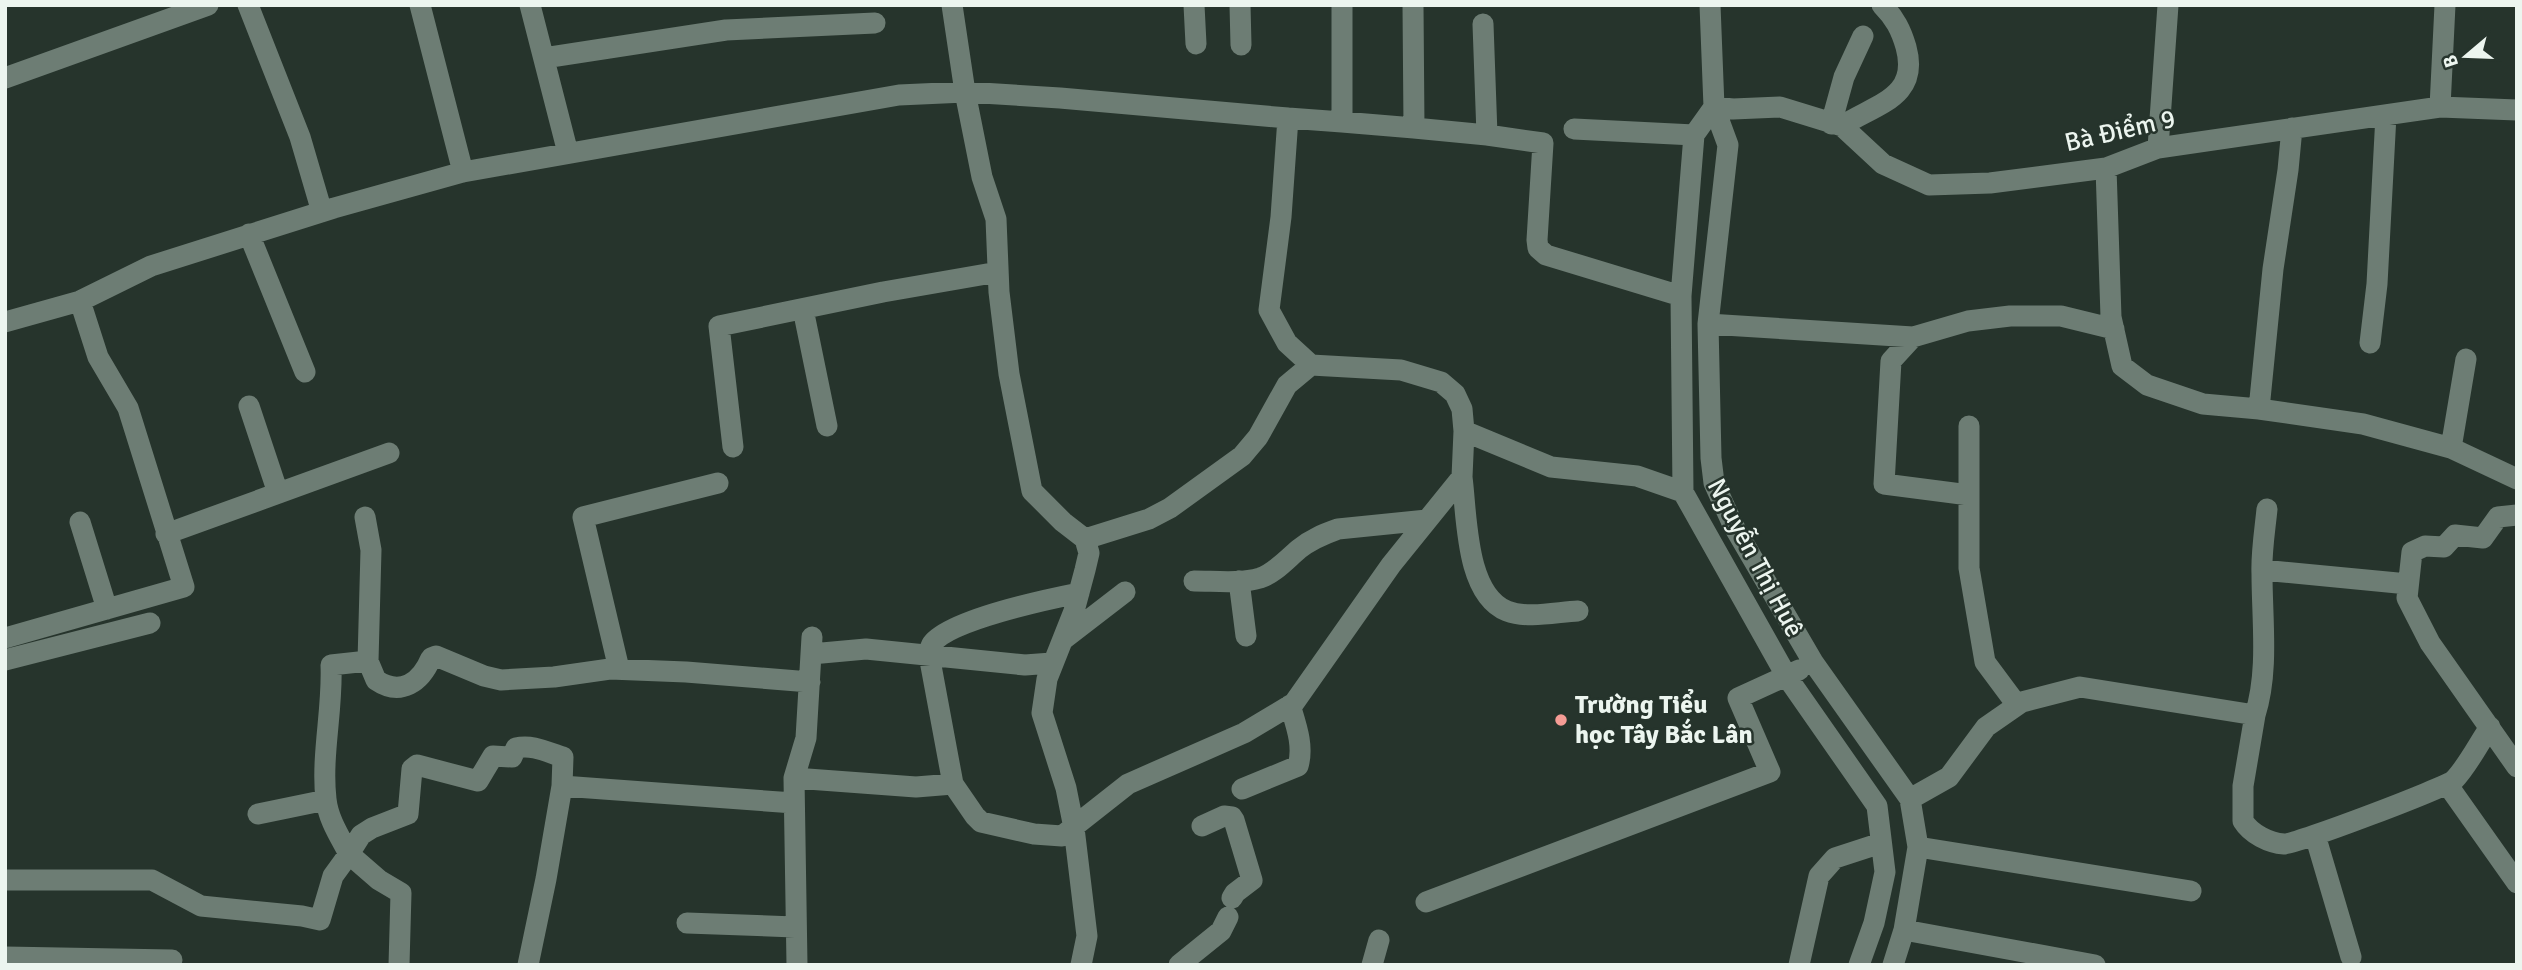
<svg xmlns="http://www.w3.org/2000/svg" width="2522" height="970" font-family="Signika,sans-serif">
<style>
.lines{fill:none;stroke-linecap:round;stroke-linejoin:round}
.minor{stroke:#6d7d74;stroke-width:21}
.poi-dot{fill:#f59c95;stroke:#26342c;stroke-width:2.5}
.labels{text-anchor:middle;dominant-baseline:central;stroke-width:5;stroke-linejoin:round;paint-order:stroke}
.street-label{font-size:26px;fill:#ecf5ef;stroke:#26342c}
.poi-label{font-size:26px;font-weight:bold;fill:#ecf5ef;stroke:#26342c;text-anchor:start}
</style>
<rect width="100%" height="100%" fill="#26342c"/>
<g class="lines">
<path class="minor" d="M248 5 300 137 322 212
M420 5 463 172
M530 5 568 153
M952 5 965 92 982 177 996 219 999 292 1009 374 1032 491 1063 522 1085 539
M1194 5 1196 44
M1240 5 1241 45
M1710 5 1714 107 1728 145 1708 324 1711 458 1714 483 1733 525 1813 662 1910 799 1918 847 1904 930 1893 965
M1483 24 1487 135 1543 143 1537 240 1538 248 1546 255 1681 296
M544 58 726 30 875 23
M5 78 208 5
M1714 107 1694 135 1681 296 1683 492 1787 677 1877 806 1885 872 1874 923 1859 965
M1714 107 1733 109 1780 107 1842 126 1883 164 1929 185 1990 183 2106 168 2158 148 2440 107 2517 110
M2440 107 2445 5
M1342 122 1414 128 1413 5
M1831 124 1844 77 1863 36
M1842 126C1875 104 1920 98 1906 47 1901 30 1895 18 1882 5
M1414 128 1487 135
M1574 129 1694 135
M2158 148 2168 5
M2106 168 2111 317 2122 366 2147 385 2203 404 2259 409 2363 424 2451 448 2517 479
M249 234 305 372
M803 309 827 426
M5 322 80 301 151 266 334 208 463 172 899 95 965 92 1060 98 1288 118
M1708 324 1913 337
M2370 343 2377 284 2386 115
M249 406 278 493
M2259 409 2273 269 2288 170 2292 128
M1969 426V568L1985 662 2017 705
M1464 431 1551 467 1637 476 1683 492
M733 447 719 326 883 292 998 272
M2451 448 2466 359
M1462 477C1467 515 1465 594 1507 611 1528 619 1557 612 1578 611
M1969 495 1884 484 1891 361 1913 337 1968 321 2010 316H2061L2114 329
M2517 515 2498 517 2483 538 2455 535 2444 547 2425 546 2412 552 2407 598 2430 643 2517 767
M80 522 107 609
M166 534 389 453
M2262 570 2408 584
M1194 581C1215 581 1240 584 1260 578 1275 573 1287 559 1299 549 1311 539 1324 534 1338 529L1427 520
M1239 581 1246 636
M5 638 184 587 128 408 98 357 80 301
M1064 639 1125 592
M811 654 866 649 1025 665 1052 663
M5 660 150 623
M368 661 376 680C401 697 421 682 431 658L436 656 484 676 501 680 554 677 610 669 686 672 810 682
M619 669 583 517 718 483
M2255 715 2243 786V821C2251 834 2269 843 2284 844 2294 845 2447 787 2454 780 2467 767 2479 743 2490 727
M794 778 916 787 953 784 929 655C930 651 930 647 932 644 949 620 1049 599 1079 593
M953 784 975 816 981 822 1034 834 1062 836 1128 784 1244 733 1294 703 1391 565 1462 477 1464 431 1462 409 1455 394 1441 382 1401 370 1311 365 1287 343 1269 310 1281 217 1288 118 1342 122V5
M2447 784 2517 883
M562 786 794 803
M1242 789 1298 766C1304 746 1296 725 1290 705
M1910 799 1949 777 1986 727 2022 702 2080 687 2255 715C2269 671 2262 620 2262 574 2261 553 2265 530 2267 509
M258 814 326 800
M1202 826 1224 816 1232 817 1234 820 1252 880 1235 893 1232 898
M2315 835 2351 957
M1918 847 2191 891
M5 880H152L201 906 302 916 320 920 333 876 349 854C340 837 328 819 326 799 321 756 333 709 331 665L368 661 371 550 365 517
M1426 902 1770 772 1738 698 1799 670
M687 923 795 927
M1904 930 2095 965
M5 957 172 960
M399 965 401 893 379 880 349 854 361 835 372 828 408 814 412 769 417 765 478 781 493 756 512 757 516 748C532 744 547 752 563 757L562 786 546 879 528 965
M797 965 794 778 806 738 812 637
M1081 965 1087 936 1074 828 1066 788 1042 713 1047 679 1074 611 1085 570 1089 553 1085 539 1149 519 1170 508 1242 456 1258 437 1287 385 1311 365
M1179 965 1221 931 1228 917
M1372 965 1379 940
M1799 965 1819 876 1835 858 1881 843"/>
</g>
<circle class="poi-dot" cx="1561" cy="720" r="7"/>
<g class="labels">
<g class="street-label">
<text transform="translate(2120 131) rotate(-13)">Bà Điểm 9</text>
<text transform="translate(1755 558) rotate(62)">Nguyễn Thị Huê</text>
</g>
<g class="poi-label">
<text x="1575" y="705">Trường Tiểu<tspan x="1575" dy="30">học Tây Bắc Lân</tspan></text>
</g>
</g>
<rect width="2522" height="970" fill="none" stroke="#ecf5ef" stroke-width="14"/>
<g transform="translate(2466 56) rotate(251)" stroke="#26342c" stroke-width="5" paint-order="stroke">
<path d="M0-5L12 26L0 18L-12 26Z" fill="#ecf5ef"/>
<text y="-10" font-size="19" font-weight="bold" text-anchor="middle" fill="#ecf5ef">B</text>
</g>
</svg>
